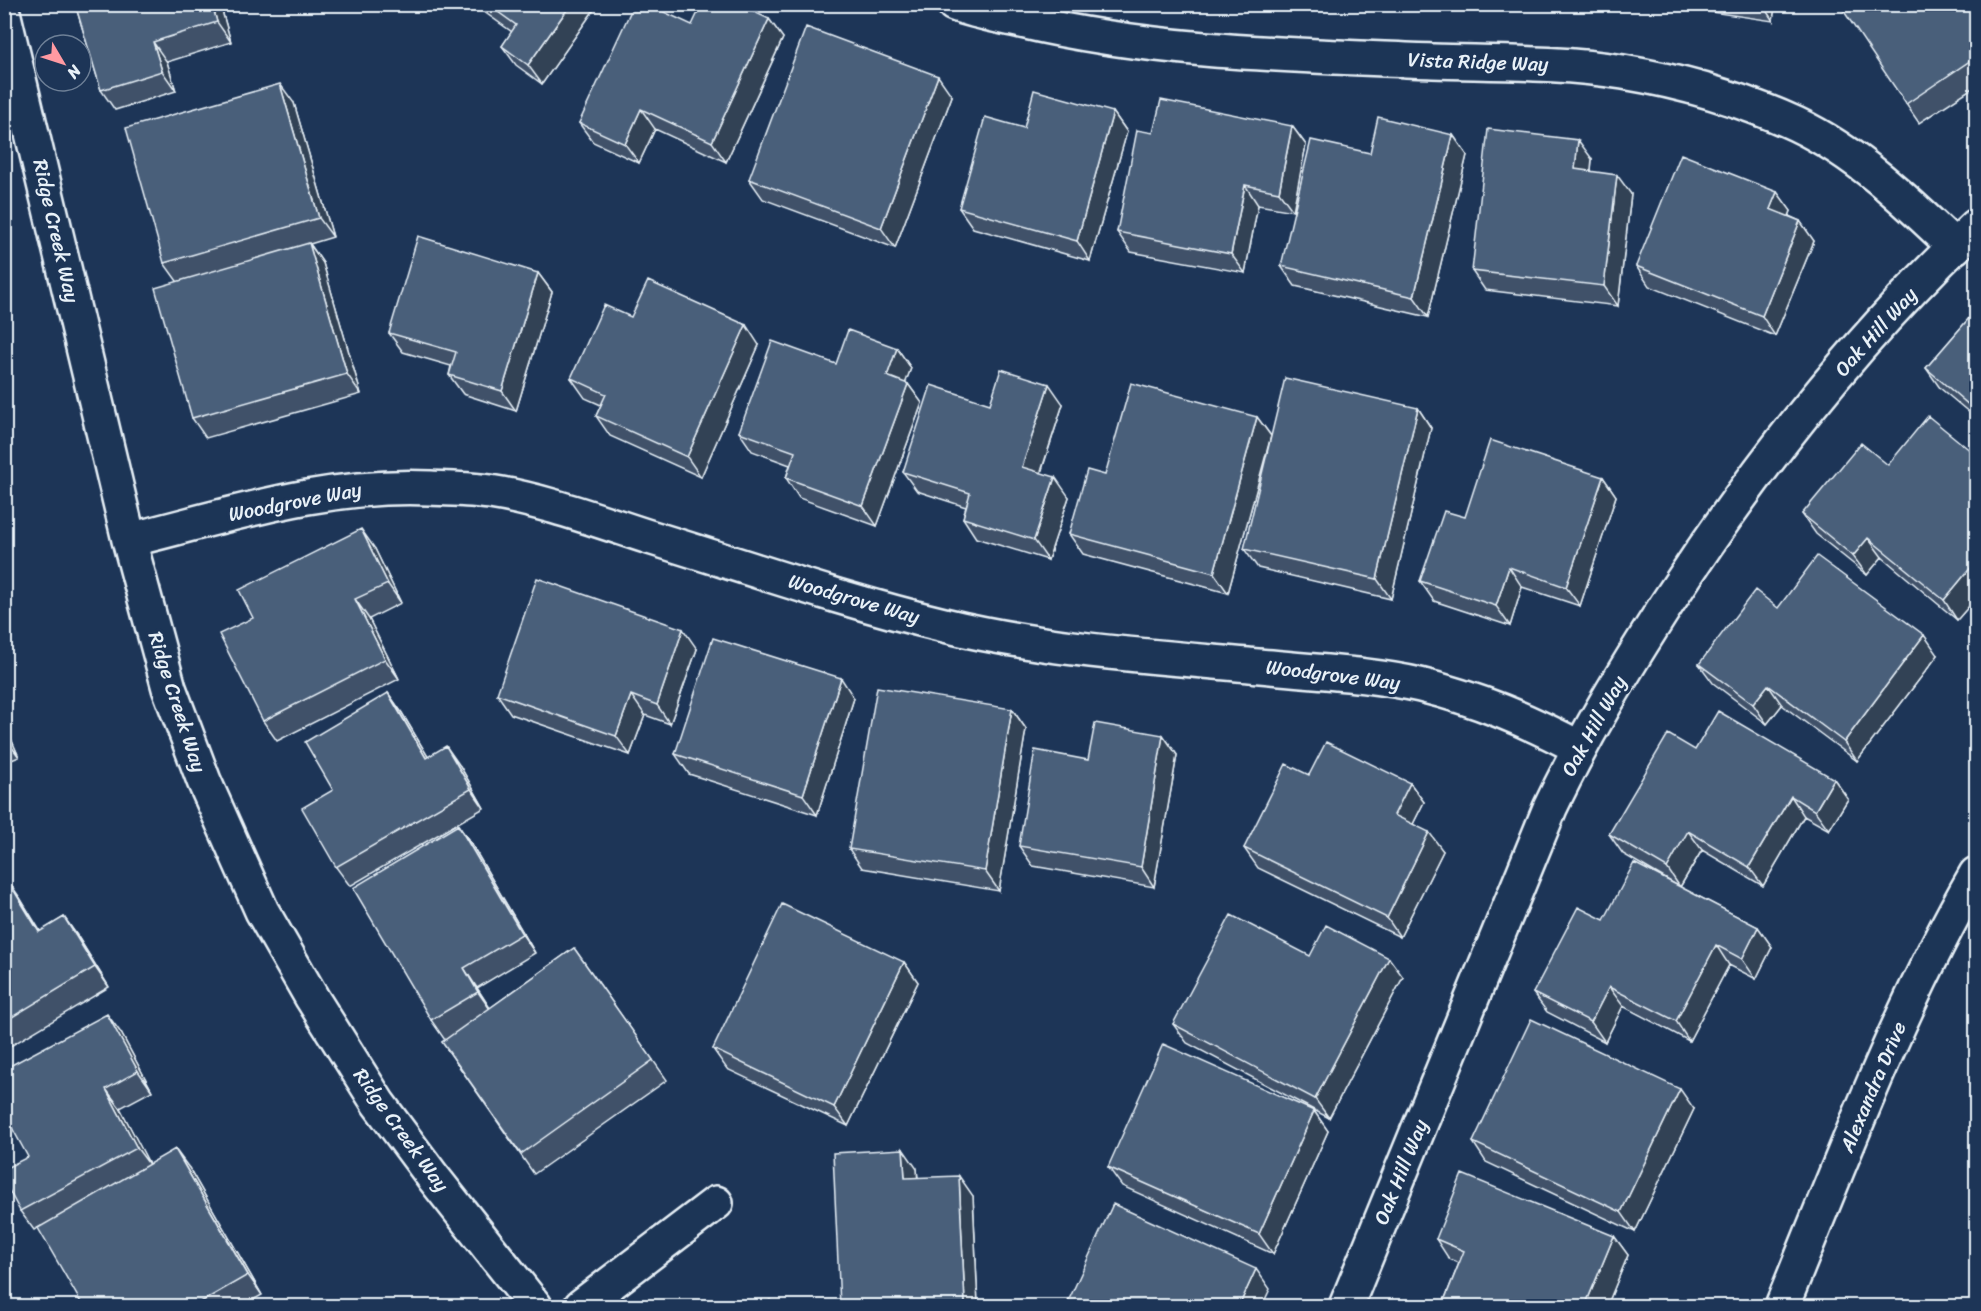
<svg xmlns="http://www.w3.org/2000/svg" width="1981" height="1311" font-family="Sriracha,sans-serif">
<style>
.lines{fill:none;stroke-linecap:round;stroke-linejoin:round}
.minor-casing{stroke:#e8f1f8;stroke-width:38}
.tertiary-casing{stroke:#e8f1f8;stroke-width:38}
.minor{stroke:#1d3557;stroke-width:33}
.tertiary{stroke:#1d3557;stroke-width:33}
.wall{fill:#3f5169;stroke:#e8f1f8;stroke-width:1.5}
.shaded-wall{fill:#334255;stroke:#e8f1f8;stroke-width:1.5}
.building{fill:#495e7a;stroke:#e8f1f8;stroke-width:1.5}
.labels{text-anchor:middle;dominant-baseline:central;stroke-width:6;stroke-linejoin:round;paint-order:stroke}
.street-label{font-size:20px;fill:#e8f1f8;stroke:#1d3557}
</style>
<rect width="100%" height="100%" fill="#1d3557"/>
<filter id="ink" filterUnits="userSpaceOnUse"><feTurbulence type="fractalNoise" baseFrequency=".0167" numOctaves="2"/><feDisplacementMap in="SourceGraphic" scale="12" xChannelSelector="R" yChannelSelector="G"/><feConvolveMatrix kernelMatrix="1 2 1 2 8 2 1 2 1" color-interpolation-filters="sRGB"/></filter>
<g filter="url(#ink)">
<g class="lines">
<g class="minor-casing">
<path id="minor" d="M954 4C976 12 999 16 1021 21 1156 53 1295 55 1433 61 1496 63 1561 62 1623 72 1683 82 1741 99 1796 124 1857 153 1907 201 1955 247
M4 16 129 540 169 688 204 781 262 911 312 998 378 1103 433 1177 535 1306
M129 540C231 515 324 483 431 488 450 489 471 489 490 492 543 500 599 521 649 537 747 567 844 601 944 625 1051 651 1162 657 1271 667 1320 672 1371 674 1420 685 1478 699 1527 720 1580 748
M581 1306 716 1203
M1346 1306 1550 808C1584 736 1625 669 1668 602 1756 467 1858 337 1976 226"/>
</g>
<g class="tertiary-casing">
<path id="tertiary" d="M1782 1306C1842 1160 1897 1011 1976 874"/>
</g>
<use href="#minor" class="minor"/>
<use href="#tertiary" class="tertiary"/>
</g>
<path class="wall" d="M75 4H220L231 42 167 62 176 91 115 110 101 90Z
M473 4H598L542 84 516 65 502 46 512 32Z
M1657 4H1775L1773 21Z
M1977 4V85L1919 123 1906 104Z
M769 19 783 38 726 162 655 129 639 163 593 142 579 123 692 25Z
M952 96 895 248 763 199 749 179Z
M294 103 333 237 310 244 323 263 361 394 206 438 192 418 177 281 164 263Z
M1113 112 1127 132 1090 261 973 228 959 208 1024 128Z
M1292 126 1306 145 1293 211 1258 205 1245 273 1131 252 1117 232 1153 133Z
M1453 135 1467 155 1428 317 1295 286 1281 266 1370 153Z
M1592 159 1591 171 1631 194 1618 306 1485 290 1472 271Z
M1777 192 1791 211 1789 216 1800 221 1814 241 1775 336 1649 286 1636 266Z
M538 273 552 292 516 411 463 394 449 375 451 366 403 352 389 333Z
M1977 309V419L1940 388 1926 368Z
M759 345 701 477 610 436 596 416 601 405 585 398 571 378Z
M897 348 911 368 905 383 908 384 922 403 877 526 799 498 786 478 790 465 752 451 739 432 836 364Z
M990 404H1063L1041 473 1069 497 1048 560 976 538 963 518 966 507 917 491 903 472Z
M1418 408 1431 428 1391 599 1258 568 1244 549Z
M1257 417 1271 436 1228 593 1083 554 1069 534Z
M1977 456V597L1957 620 1882 557 1867 575 1816 534 1802 514 1888 465Z
M1603 477 1616 496 1580 606 1522 587 1510 626 1434 601 1420 581 1465 517Z
M375 549 401 603 369 619 399 679 277 741 263 721 253 618Z
M1778 608 1938 655 1857 761 1782 705 1767 724 1713 683 1699 664Z
M697 649 670 724 645 715 630 755 511 714 497 694Z
M388 693 402 713 428 757 460 766 484 808 350 886 336 867 333 790Z
M854 698 817 815 689 774 675 754Z
M1012 709 1026 729 999 891 862 868 849 849Z
M4 723 19 757 4 763Z
M1163 735 1177 755 1154 887 1033 866 1019 846 1088 760Z
M1695 750 1834 779 1848 799 1829 830 1804 816 1763 886 1702 850 1680 887 1758 927 1772 947 1756 979 1729 965 1689 1041 1623 1006 1605 1042 1547 1012 1533 993 1604 920 1678 886 1623 854 1609 834Z
M1309 775 1410 783 1424 802 1413 824 1443 851 1400 937 1258 868 1244 848Z
M458 825 472 845 535 953 477 988 490 1008 574 948 667 1080 534 1174 442 1042 445 1040 431 1020Z
M4 880 20 898 40 932 64 917 78 937 109 987 4 1050Z
M1310 956 1403 977 1329 1118 1187 1043 1173 1024Z
M904 962 918 982 848 1126 727 1069 713 1049Z
M121 1033 152 1091 120 1108 149 1164 189 1168 262 1295 242 1306H83L41 1226 34 1230 20 1211 28 1157Z
M1694 1109 1635 1232 1486 1162 1473 1142Z
M1314 1111 1328 1131 1273 1254 1122 1186 1108 1167Z
M917 1169 918 1178 973 1196 978 1306H840Z
M1614 1236 1628 1255 1607 1306H1442L1459 1263 1449 1259 1436 1239Z"/>
<path class="shaded-wall" d="M212 4H220L231 42 217 22Z
M571 4H598L542 84 528 65Z
M1762 4H1775L1773 21Z
M769 19 783 38 726 162 712 142Z
M153 42 167 62 176 91 162 71Z
M938 76 952 96 895 248 881 228Z
M280 84 294 103 333 237 319 218Z
M641 109 655 129 639 163 625 144Z
M1113 112 1127 132 1090 261 1077 241Z
M1292 126 1306 145 1293 211 1279 192Z
M1453 135 1467 155 1428 317 1414 297Z
M1578 140 1592 159 1589 189 1575 169Z
M1617 175 1631 194 1618 306 1604 286Z
M1245 185 1258 205 1245 273 1231 254Z
M1777 192 1791 211 1784 229 1770 209Z
M1800 221 1814 241 1775 336 1762 316Z
M309 243 323 263 361 394 347 374Z
M538 273 552 292 516 411 502 391Z
M746 325 759 345 701 477 687 457Z
M897 348 911 368 901 395 887 376Z
M908 384 922 403 877 526 863 506Z
M1049 384 1063 404 1036 487 1022 467Z
M1418 408 1431 428 1391 599 1377 579Z
M1257 417 1271 436 1228 593 1214 573Z
M1055 477 1069 497 1048 560 1034 540Z
M1603 477 1616 496 1580 606 1566 587Z
M361 529 375 549 401 603 388 584Z
M1868 538 1882 557 1867 575 1853 556Z
M1977 560V597L1957 620 1944 600Z
M1509 567 1522 587 1510 626 1496 606Z
M355 599 369 619 399 679 385 659Z
M683 629 697 649 670 724 657 705Z
M1924 635 1938 655 1857 761 1844 742Z
M841 678 854 698 817 815 803 795Z
M1768 685 1782 705 1767 724 1753 704Z
M388 693 402 713 440 777 426 758Z
M631 695 645 715 630 755 616 736Z
M1012 709 1026 729 999 891 985 871Z
M4 723 19 757 5 738Z
M1163 735 1177 755 1154 887 1141 867Z
M446 746 460 766 484 808 471 789Z
M1834 779 1848 799 1829 830 1815 811Z
M1410 783 1424 802 1408 834 1394 815Z
M1791 796 1804 816 1763 886 1749 867Z
M458 825 472 845 535 953 522 934Z
M1688 831 1702 850 1680 887 1667 868Z
M1429 832 1443 851 1400 937 1387 918Z
M7 879 20 898 53 952 39 932Z
M64 917 78 937 109 987 95 967Z
M1758 927 1772 947 1756 979 1742 959Z
M1716 945 1729 965 1689 1041 1676 1021Z
M1389 958 1403 977 1329 1118 1315 1099Z
M904 962 918 982 848 1126 834 1107Z
M464 968 477 988 492 1012 478 992Z
M1609 987 1623 1006 1605 1042 1591 1022Z
M107 1014 121 1033 152 1091 138 1071Z
M106 1089 120 1108 151 1167 137 1148Z
M1680 1089 1694 1109 1635 1232 1621 1212Z
M1314 1111 1328 1131 1273 1254 1259 1234Z
M175 1149 189 1168 262 1295 248 1275Z
M903 1149 917 1169 919 1198 905 1178Z
M959 1176 973 1196 978 1306H967L965 1304Z
M1614 1236 1628 1255 1607 1306H1585Z
M1256 1269 1270 1289 1262 1306H1239Z"/>
<path class="building" d="M75 4H212L217 22 153 42 162 71 101 90Z
M487 4H571L528 65 502 46 516 25Z
M634 4H647L692 25 702 4H738L769 19 712 142 641 109 625 144 579 123Z
M1839 4H1977V56L1906 104Z
M806 27 938 76 881 228 749 179Z
M280 84 319 218 164 263 126 128Z
M1034 90 1113 112 1077 241 959 208 985 117 1024 128Z
M1161 100 1292 126 1279 192 1245 185 1231 254 1117 232 1137 130 1153 133Z
M1378 117 1453 135 1414 297 1281 266 1311 140 1370 153Z
M1488 129 1578 140 1575 169 1617 175 1604 286 1472 271Z
M1681 154 1777 192 1770 209 1800 221 1762 316 1636 266Z
M418 236 538 273 502 391 449 375 456 352 389 333Z
M309 243 347 374 192 418 155 288Z
M648 281 746 325 687 457 596 416 606 394 571 378 604 305 631 317Z
M1977 309V412L1926 368Z
M848 330 897 348 887 376 908 384 863 506 786 478 795 452 739 432 772 341 836 364Z
M1001 369 1049 384 1022 467 1055 477 1034 540 963 518 970 493 903 472 931 385 990 404Z
M1285 378 1418 408 1377 579 1244 549Z
M1131 383 1257 417 1214 573 1069 534 1087 470 1105 475Z
M1928 416 1977 456V560L1944 600 1868 538 1853 556 1802 514 1861 443 1888 465Z
M1490 440 1603 477 1566 587 1509 567 1496 606 1420 581 1444 511 1465 517Z
M361 529 388 584 355 599 385 659 263 721 219 634 253 618 239 590Z
M1817 556 1924 635 1844 742 1768 685 1753 704 1699 664 1755 590 1778 608Z
M537 578 683 629 657 705 631 695 616 736 497 694Z
M713 638 841 678 803 795 675 754Z
M877 687 1012 709 985 871 849 849Z
M388 693 426 758 446 746 471 789 336 867 302 808 333 790 305 742Z
M1718 711 1834 779 1815 811 1791 796 1749 867 1688 831 1667 868 1609 834 1668 734 1695 750Z
M1095 723 1163 735 1141 867 1019 846 1035 750 1088 760Z
M1326 742 1410 783 1394 815 1429 832 1387 918 1244 848 1286 764 1309 775Z
M458 825 522 934 464 968 478 992 431 1020 353 888Z
M1634 863 1758 927 1742 959 1716 945 1676 1021 1609 987 1591 1022 1533 993 1578 907 1604 920Z
M7 879 39 932 64 917 95 967 4 1022V880Z
M782 904 904 962 834 1107 713 1049Z
M1231 915 1310 956 1326 925 1389 958 1315 1099 1173 1024Z
M574 948 653 1060 521 1154 442 1042Z
M107 1014 138 1071 106 1089 137 1148 20 1211 4 1181V1169L28 1157 4 1113V1069Z
M1531 1019 1680 1089 1621 1212 1473 1142Z
M1163 1044 1314 1111 1259 1234 1108 1167Z
M175 1149 248 1275 194 1306H83L38 1228Z
M903 1149 905 1178 959 1176 965 1304 906 1306H840L833 1153Z
M1462 1174 1614 1236 1585 1306H1442L1464 1251 1436 1239Z
M1113 1204 1256 1269 1239 1306H1066Z
M770 1300 775 1306H761Z"/>
</g>
<g class="labels">
<g class="street-label">
<text transform="translate(1478 62) rotate(2)">Vista Ridge Way</text>
<text transform="translate(56 231) rotate(77)">Ridge Creek Way</text>
<text transform="translate(1876 332) rotate(-48)">Oak Hill Way</text>
<text transform="translate(295 502) rotate(-11)">Woodgrove Way</text>
<text transform="translate(854 599) rotate(16)">Woodgrove Way</text>
<text transform="translate(1333 675) rotate(7)">Woodgrove Way</text>
<text transform="translate(177 702) rotate(72)">Ridge Creek Way</text>
<text transform="translate(1594 726) rotate(-61)">Oak Hill Way</text>
<text transform="translate(1873 1087) rotate(-67)">Alexandra Drive</text>
<text transform="translate(401 1130) rotate(54)">Ridge Creek Way</text>
<text transform="translate(1401 1172) rotate(-68)">Oak Hill Way</text>
</g>
</g>
<rect width="1981" height="1311" fill="none" stroke="#1d3557" stroke-width="24"/>
<rect x="12" y="12" width="1957" height="1287" fill="none" stroke="#e8f1f8" stroke-width="2" filter="url(#ink)"/>
<g transform="translate(63 63) rotate(129)"><circle r="28" fill="#1d3557" stroke="#6e8097" stroke-width="1.5"/>
<path d="M0-4.5L10 22L0 15L-10 22Z" fill="#ff9aa2"/>
<text y="-9" font-size="16" font-weight="bold" text-anchor="middle" fill="#e8f1f8">N</text>
</g>
</svg>
